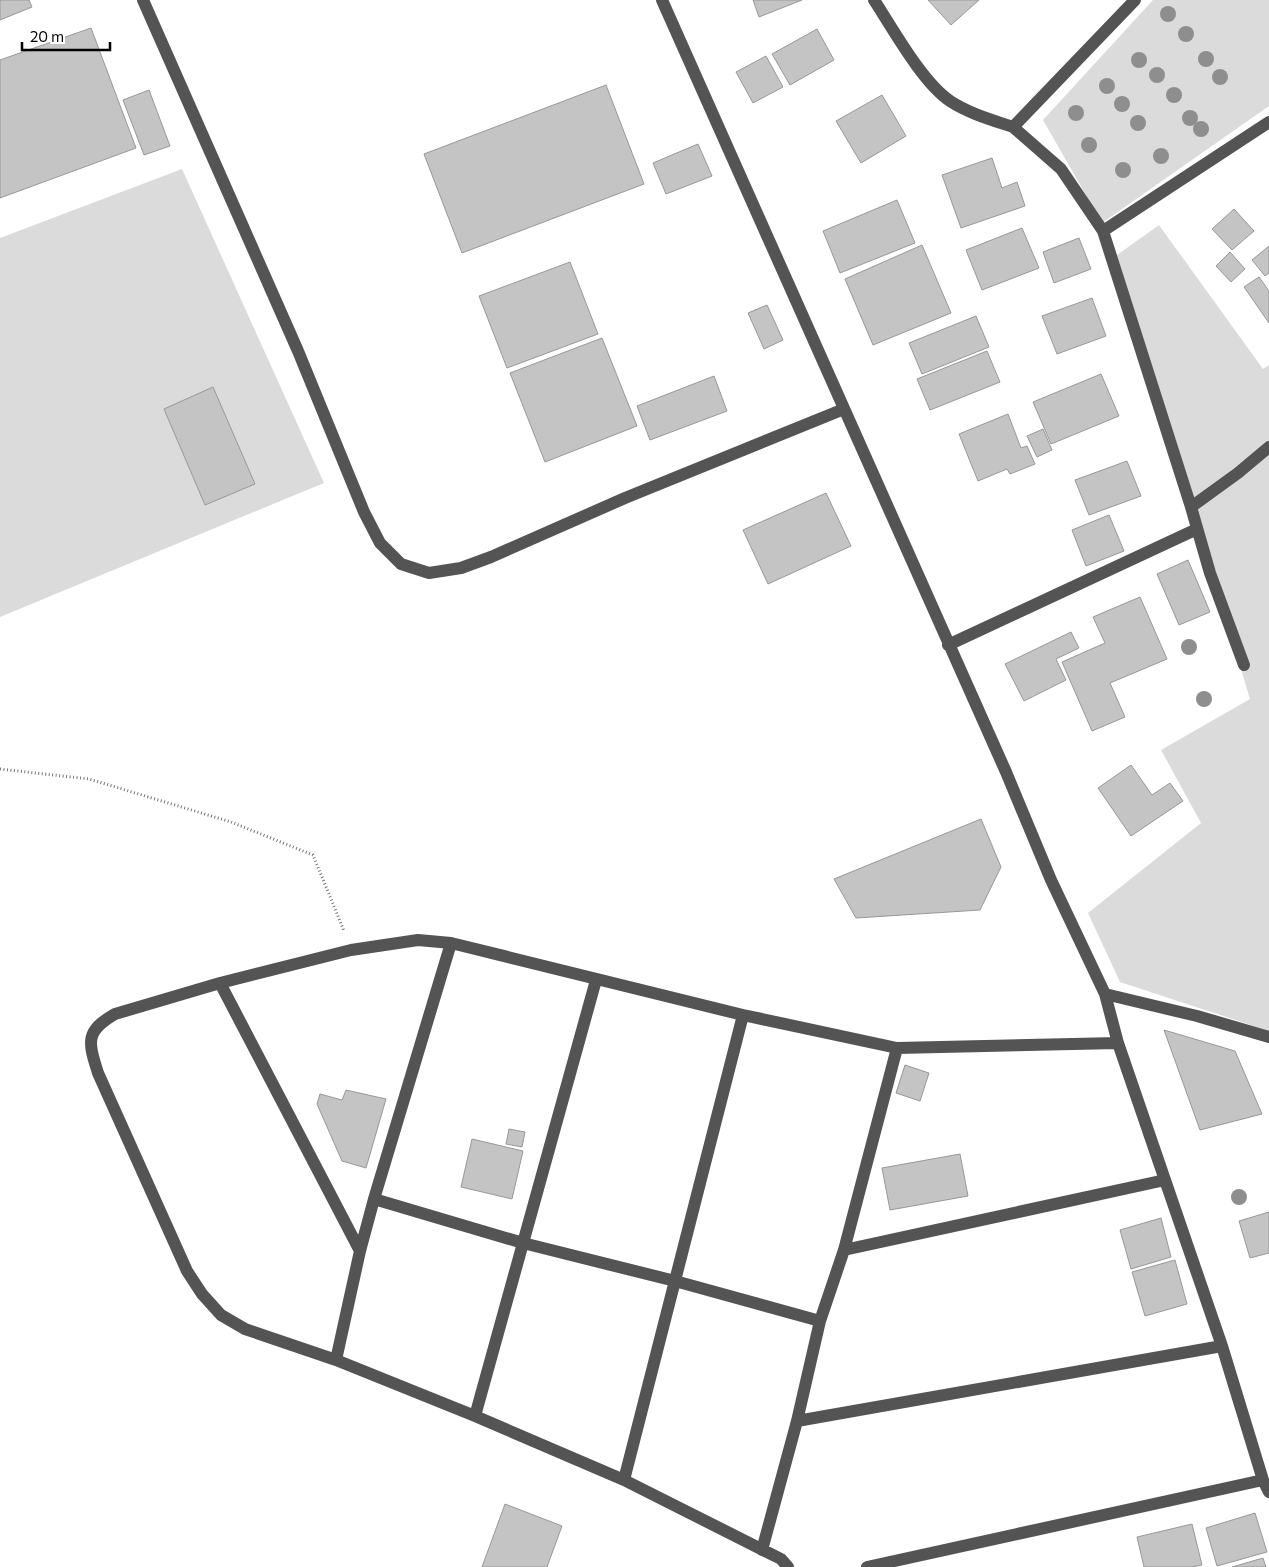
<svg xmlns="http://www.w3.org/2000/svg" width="1269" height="1567" font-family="Commissioner,sans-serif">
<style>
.green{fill:#dbdbdb}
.building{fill:#c4c4c4;stroke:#989898}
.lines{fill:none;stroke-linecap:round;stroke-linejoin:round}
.path{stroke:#767676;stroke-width:3;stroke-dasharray:1 2.5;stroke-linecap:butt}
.minor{stroke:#545454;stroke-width:12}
.tree{fill:#8e8e8e}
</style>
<rect width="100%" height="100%" fill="#fff"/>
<path class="green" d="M1153 0H1269V106L1102 223 1043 120Z
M182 169 324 483 0 617V238Z
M1159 225 1263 369 1269 365V1031L1120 982 1088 913 1201 823 1161 750 1250 699 1117 255Z"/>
<path class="building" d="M0 0H29L32 7 0 20Z
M753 0H802L759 17Z
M928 0H979L951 25Z
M91 28 136 148 0 198V60Z
M817 29 834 60 790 85 772 54Z
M766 56 783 87 753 103 736 72Z
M606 85 644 184 462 253 424 154Z
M149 90 170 146 144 155 123 100Z
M882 95 906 136 861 163 836 121Z
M698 144 712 176 666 194 653 163Z
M992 158 1002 188 1017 182 1025 206 961 228 942 175Z
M897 200 915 243 840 273 823 231Z
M1234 209 1254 231 1232 250 1212 229Z
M1022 228 1039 268 982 290 966 250Z
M1079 238 1091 269 1054 283 1043 252Z
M922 245 951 313 873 345 845 279Z
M1269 246V273L1265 276 1252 260Z
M1230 252 1245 269 1231 282 1216 266Z
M570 262 598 334 507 368 479 296Z
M1259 277 1269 291V323L1244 287Z
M1092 298 1106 336 1057 354 1042 316Z
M767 305 783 340 764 349 748 313Z
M976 316 989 347 922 374 909 343Z
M602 338 637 426 545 462 510 373Z
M987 351 1000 382 930 410 917 379Z
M1101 374 1119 416 1051 444 1033 402Z
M714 376 727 411 650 440 637 406Z
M213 387 255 484 205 505 164 409Z
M1008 414 1021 448 1027 446 1035 464 1010 474 1007 469 978 481 959 434Z
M1043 429 1052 450 1037 457 1027 436Z
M1127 461 1141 496 1089 515 1075 480Z
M826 493 851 546 768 584 743 530Z
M1109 515 1124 551 1086 566 1072 530Z
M1188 560 1210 612 1179 625 1157 574Z
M1140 597 1167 659 1110 683 1125 717 1092 731 1062 662 1105 643 1093 617Z
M1071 632 1079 648 1056 659 1066 680 1024 701 1005 664Z
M1131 765 1152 795 1170 783 1183 801 1131 836 1098 788Z
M981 819 1001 867 980 910 856 918 834 879Z
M1164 1030 1235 1051 1262 1114 1200 1130Z
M905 1065 929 1073 920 1101 896 1093Z
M346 1090 386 1099 366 1168 342 1161 317 1104 320 1094 342 1100Z
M509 1129 525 1132 522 1147 506 1144Z
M472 1139 523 1151 512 1199 461 1187Z
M960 1154 968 1196 890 1210 882 1168Z
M1269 1212V1253L1250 1258 1239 1221Z
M1161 1218 1171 1257 1131 1269 1120 1230Z
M1175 1260 1187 1304 1145 1316 1132 1272Z
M505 1504 562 1526 547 1567H482Z
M1255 1513 1267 1552 1217 1566 1206 1528Z
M1192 1524 1202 1565 1192 1567H1144L1137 1537Z
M1263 1558 1266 1567H1232Z"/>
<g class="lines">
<path class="path" d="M0 769 89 779 231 822 313 855 344 931"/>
<path class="minor" d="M143 0 298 351 364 512 380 543 401 564 429 573 461 568 491 557 625 498 844 409
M662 0 1006 772 1051 880 1105 994 1118 1043 1222 1346 1263 1480 1269 1492
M874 0C893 29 922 82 950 101 968 113 992 120 1013 127L1135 0
M1013 127 1061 169 1103 231 1191 507 1210 573 1244 665
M1103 231 1269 122
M1191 507 1238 473 1269 447
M948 645 1197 529
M220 983 360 1251
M1105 994 1197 1016 1269 1037
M374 1199 523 1243 675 1281 820 1321
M844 1250 1165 1180
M336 1360 360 1251 374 1199 451 943
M475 1416 596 980
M797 1421 1222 1346
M624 1480 743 1015
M762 1550 797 1421 820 1321 844 1250 897 1048
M788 1567 781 1559 624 1480 475 1416 336 1360 245 1329 221 1315 202 1294 187 1271 98 1073C88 1042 85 1031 115 1014L220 983 351 950 418 940 451 943 743 1015 897 1048 1118 1043
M867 1567 1263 1480"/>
</g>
<g class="tree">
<circle cx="1168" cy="14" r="8"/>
<circle cx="1186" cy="34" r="8"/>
<circle cx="1206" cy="59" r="8"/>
<circle cx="1139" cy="60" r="8"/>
<circle cx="1157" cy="75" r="8"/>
<circle cx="1220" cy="77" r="8"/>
<circle cx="1107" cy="86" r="8"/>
<circle cx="1174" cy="95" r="8"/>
<circle cx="1122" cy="104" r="8"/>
<circle cx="1076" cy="113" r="8"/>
<circle cx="1190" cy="118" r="8"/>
<circle cx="1138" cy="123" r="8"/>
<circle cx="1201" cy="129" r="8"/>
<circle cx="1089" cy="145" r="8"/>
<circle cx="1161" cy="156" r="8"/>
<circle cx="1123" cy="170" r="8"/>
<circle cx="1189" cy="647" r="8"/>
<circle cx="1204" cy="699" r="8"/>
<circle cx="1239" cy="1197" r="8"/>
</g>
<path d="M22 42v8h88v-8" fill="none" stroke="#000000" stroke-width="2.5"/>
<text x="30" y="42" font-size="15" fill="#000000" stroke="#ffffff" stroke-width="4" paint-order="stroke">20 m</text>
</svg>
